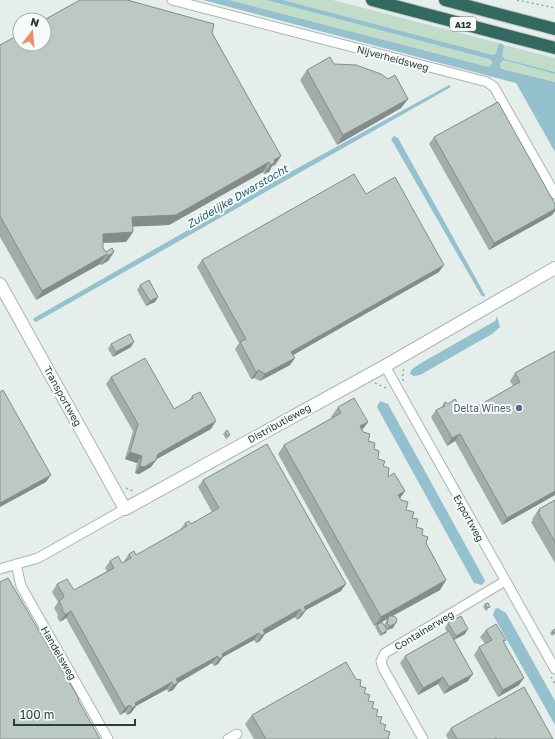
<svg xmlns="http://www.w3.org/2000/svg" width="555" height="739" font-family="'Golos Text',sans-serif">
<style>
.green{fill:#c1ddca}
.water{fill:#94c1cd}
.lines{fill:none;stroke-linecap:round;stroke-linejoin:round}
.minor-casing{stroke:#a9b6b2;stroke-width:11}
.tertiary-casing{stroke:#a9b6b2;stroke-width:14}
.motorway-casing{stroke:#c2c9c8;stroke-width:14}
.path{stroke:#8aafa5;stroke-width:1.5;stroke-dasharray:2 3;stroke-linecap:butt}
.minor{stroke:#fff;stroke-width:9}
.tertiary{stroke:#fff;stroke-width:12}
.motorway{stroke:#346961;stroke-width:12}
.wall{fill:#a2aca9;fill-rule:evenodd}
.shaded-wall{fill:#848c89}
.building{fill:#bcc8c4;stroke:#848c89}
.service-dot{fill:#5c6f8a;stroke:#f7faf9;stroke-width:1.5}
.labels{text-anchor:middle;dominant-baseline:central;stroke-width:4;stroke-linejoin:round;paint-order:stroke}
.shield{fill:#f7faf9;stroke:#657773;stroke-width:1}
.shield-label{font-size:9px;font-weight:bold;fill:#263f3a}
.street-label{font-size:10px;fill:#263f3a;stroke:#f7faf9}
.service-label{font-size:10px;fill:#4e5e75;stroke:#f7faf9;text-anchor:end}
.water-label{font-size:11px;font-style:italic;fill:#256476;stroke:#f7faf9}
</style>
<rect width="100%" height="100%" fill="#e6eeeb"/>
<path class="green" d="M229 0H266L489 59 493 62 489 67Z
M283 0H333L499 43 496 53 493 55Z
M504 45 555 58V72L505 59 502 56Z
M503 60 555 74V82L506 70 500 66 501 61Z"/>
<path class="water" d="M203 0H229L489 67 493 62 489 59 266 0H283L493 55 496 53 499 43 504 45 502 56 505 59 555 72V74L503 60 500 64 501 68 506 70 555 82V152L516 83Z
M449 85 451 87 36 322 33 320 34 318 274 181Z
M394 136 398 138 485 295 484 297 481 295 391 139Z
M497 316 500 327 492 334 420 375 414 376 410 374 411 370 421 363 495 321Z
M380 401 388 404 482 575 485 581 482 585 474 583 377 407Z
M498 608 506 613 555 701V725L493 615 495 609Z"/>
<g class="lines">
<g class="minor-casing">
<path id="minor" d="M172 0 487 82 494 87 555 194
M385 366 555 669
M16 564 21 586 108 739
M0 569 38 558 125 509
M228 739 237 734
M423 739 383 668 381 661 385 653 505 581"/>
</g>
<g class="tertiary-casing">
<path id="tertiary" d="M0 284 125 509 385 366 555 268"/>
</g>
<g class="motorway-casing">
<path id="motorway" d="M372 0 555 48
M445 0 555 29"/>
</g>
<path class="path" d="M517 0 555 8
M403 381V371L405 367
M375 383 388 389
M126 488 135 492
M551 677 555 684"/>
<use href="#minor" class="minor"/>
<use href="#tertiary" class="tertiary"/>
<use href="#motorway" class="motorway"/>
</g>
<path class="wall" d="M212 33 281 156 275 165 272 166 269 172 264 174 263 172 169 225 132 226 133 232 126 242 103 243V248L106 252H114L108 261 101 265 100 264 36 300 0 237V45Z
M334 64 408 99 401 108 337 145 300 80 307 70Z
M434 137 555 204V211L552 215 489 250 429 144Z
M366 194 439 272 293 355 290 365 260 381 254 378 251 379 235 349 239 343 197 267 202 260Z
M140 285 158 297 155 302 146 306 137 290Z
M111 344 131 347 113 357 108 349Z
M555 351V495L502 525 455 441 447 446 431 417 436 410 441 408 444 403 448 404 464 414 513 386 510 381 515 373Z
M111 377 174 409 189 401 192 396 211 429 157 459 151 467 139 474 135 473 137 463 125 459 133 431 106 384Z
M338 407 368 422 362 430 374 449 378 459 383 466 388 477 405 491 400 498 406 510 412 518 416 527 422 535 446 580 440 590 393 616V628L387 630 386 633 380 636 375 627 377 625 374 626 278 454 284 445 332 418 331 417ZM387 619 384 625 382 622Z
M225 432 229 437 226 439 223 434Z
M203 480 341 591 306 610 301 617 297 620 295 617 265 634 260 641 256 643 254 640 223 657 218 664 214 666 212 663 178 683 173 690 168 692 167 689 136 706 131 713 127 715 125 712 120 715 66 618 60 622 57 617 58 615 54 608 58 602 52 592 57 584 74 590 107 571 105 568 110 561 122 563 124 562V561L129 554 136 555 180 530 185 523 191 524 212 512 198 487Z
M555 500V563L531 522 533 520 532 519 539 509Z
M485 604 488 609 486 611 483 607Z
M448 623 465 634 454 640 468 681 444 694 438 684 418 695 400 663 405 656 447 632 445 628Z
M555 629V634L552 636 550 633 552 631Z
M486 630 506 640 504 642 519 685 498 697 474 655 479 647 485 644 480 637Z
M360 686 389 739H254L245 724 252 715Z
M451 728 553 739H448L446 735Z"/>
<path class="shaded-wall" d="M408 99 401 108 337 145 343 135Z
M281 156 275 165 272 166 269 172 264 174 274 160Z
M269 162 263 172 169 225 125 227 132 217Z
M555 209V211L552 215 489 250 494 243Z
M133 232 126 242 96 243 103 234Z
M114 252 108 261 101 265 108 256Z
M107 254 100 264 36 300 42 291Z
M444 265 439 272 286 359 291 352Z
M158 297 155 302 146 306 150 301Z
M134 342 131 347 113 357 116 352Z
M295 358 290 365 260 381 265 374Z
M259 370 254 378 251 379 256 372Z
M216 421 211 429 153 461 158 454Z
M368 422 361 431 360 426Z
M460 434 455 441 447 446 452 438Z
M130 452 142 456 137 463 125 459Z
M156 460 151 467 139 474 135 473 140 466Z
M51 475 46 482 0 507V503Z
M405 491 398 501V495Z
M555 491V495L502 525 507 518Z
M446 580 440 590 388 618 389 616 387 619 374 626 381 617Z
M346 584 341 591 306 610 301 617 297 620 302 613 304 607Z
M300 609 295 617 265 634 260 641 256 643 261 636 263 630Z
M71 611 66 618 60 622 65 615Z
M396 623 393 628 387 630 390 626Z
M468 629 465 634 452 641 456 636Z
M387 630 386 633 380 636 382 634Z
M259 633 254 640 223 657 218 664 214 666 219 659 222 654Z
M218 656 212 663 178 683 173 690 168 692 173 685 176 679Z
M473 674 468 681 444 694 449 687Z
M443 677 438 684 418 695 423 688Z
M524 678 519 685 498 697 503 690Z
M172 682 167 689 136 706 131 713 127 715 132 708 135 703Z
M130 705 125 712 120 715 125 708Z"/>
<path class="building" d="M80 0H127L214 24 212 33 281 156 274 160 275 162 271 165 269 162 176 215 132 217 133 232 103 234V248L106 252 112 248 114 252 108 256 107 254 42 291 0 216V45L20 34V44H44V20Z
M330 57 334 64 356 65 381 74 388 79 395 75 408 99 343 135 307 70Z
M498 102 555 204V209L494 243 434 137Z
M354 174 366 194 395 177 444 265 291 352 295 358 265 374 259 370 256 372 240 342 246 339 202 260Z
M149 280 158 297 150 301 140 285Z
M130 334 134 342 116 352 111 344Z
M555 351V491L507 518 460 434 452 438 436 410 445 406 444 403 446 402 448 404 455 399 464 414 520 382 515 373Z
M145 358 174 409 193 398 192 396 200 392 216 421 158 454 156 460 144 467 140 466 142 456 130 452 138 424 111 377Z
M3 390 51 475 0 503V392Z
M354 398 368 422 360 426 363 432 370 434 368 441 375 443 374 449 379 451 378 459 385 461 383 466 389 468 388 477 394 473 405 491 398 495 401 500 408 502 406 510 414 512 412 518 418 519 416 527 423 529 422 535 428 537 426 543 446 580 381 617 284 445 341 413 338 407Z
M227 430 230 435 228 436 225 432Z
M267 444 346 584 304 607 306 610 302 613 300 609 263 630 265 633 261 636 259 633 222 654 223 657 219 659 218 656 176 679 178 683 173 685 172 682 135 703 136 706 132 708 130 705 125 708 71 611 65 615 62 609H63L59 601 63 598 64 596 57 584 67 579 74 590 114 568 110 561 118 556 122 563 131 558 129 554 134 551 136 555 187 526 185 523 189 521 191 524 219 508 203 480Z
M555 500V542L538 512 540 511 539 509Z
M8 578 79 699 78 700 100 739H0V582Z
M488 603 490 607 487 608 485 604Z
M389 616H394L397 619 396 623 390 626 387 623Z
M461 616 468 629 456 636 448 623Z
M382 622 387 630 382 634 377 625Z
M496 624 506 640 503 641 524 678 503 690 479 647 492 640 486 630Z
M555 629V632L553 633 552 631Z
M449 631 473 674 449 687 443 677 423 688 405 656Z
M346 662 356 679 361 680 360 686 366 688 364 693 370 695 368 701 374 702 372 708 378 710 376 716 382 717 380 723 386 725 384 730 390 732 388 738 389 739H266L252 715Z
M524 687 553 739H497L496 738 494 739H457L451 728Z"/>
<circle class="service-dot" cx="519" cy="408" r="4"/>
<g class="labels">
<rect class="shield" x="450" y="17" width="26" height="14" rx="3"/>
<g class="shield-label">
<text x="463" y="24">A12</text>
</g>
<g class="street-label">
<text transform="translate(393 58) rotate(15)">Nijverheidsweg</text>
<text transform="translate(63 396) rotate(61)">Transportweg</text>
<text transform="translate(279 423) rotate(-29)">Distributieweg</text>
<text transform="translate(469 518) rotate(61)">Exportweg</text>
<text transform="translate(424 630) rotate(-31)">Containerweg</text>
<text transform="translate(59 653) rotate(60)">Handelsweg</text>
</g>
<g class="service-label">
<text x="511" y="408">Delta Wines</text>
</g>
<g class="water-label">
<text transform="translate(237 196) rotate(-30)">Zuidelijke Dwarstocht</text>
</g>
</g>
<g transform="translate(32 32) rotate(16)"><circle r="19" fill="#f7faf9" stroke="#a3afad"/>
<path d="M0-3L7 15L0 10L-7 15Z" fill="#e7916c"/>
<text y="-6" font-size="11" font-weight="bold" text-anchor="middle" fill="#263f3a">N</text>
</g>
<path d="M14 719v6h121v-6" fill="none" stroke="#263f3a" stroke-width="2"/>
<text x="20" y="719" font-size="12" fill="#263f3a" stroke="#f7faf9" stroke-width="3" paint-order="stroke">100 m</text>
</svg>
